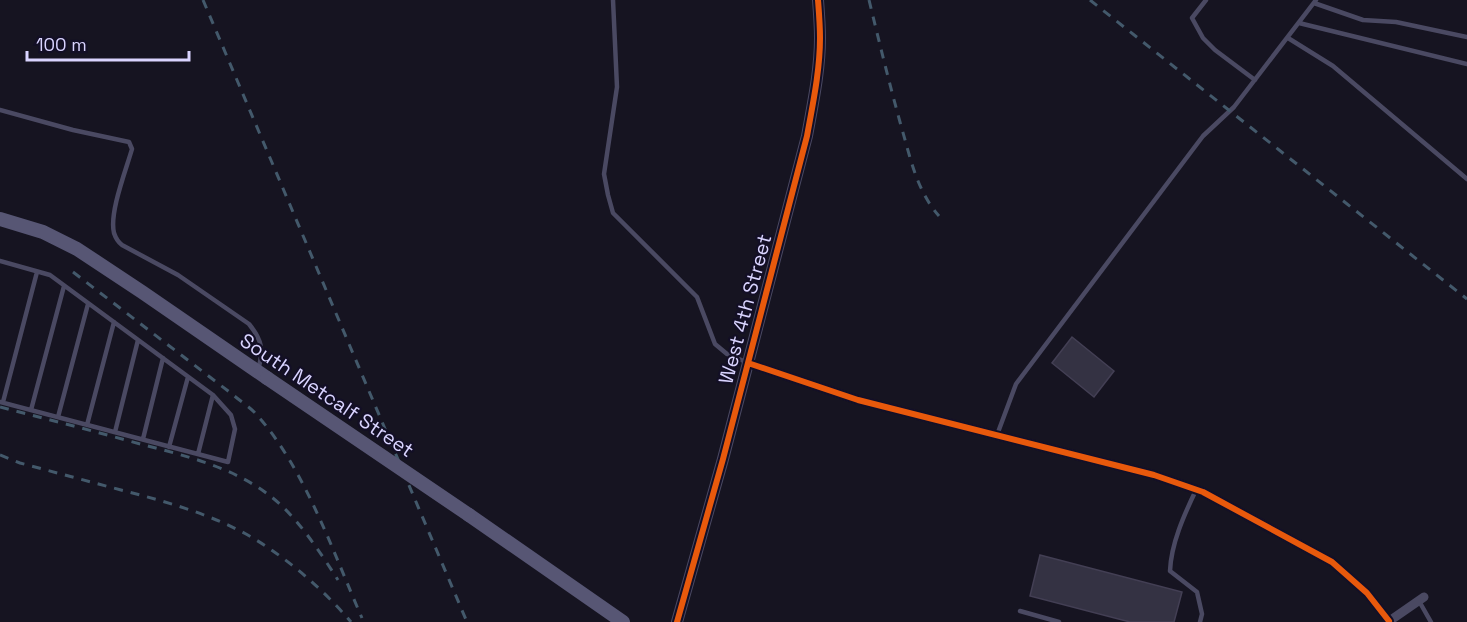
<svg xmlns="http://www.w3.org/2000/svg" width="1467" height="622" font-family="'Space Grotesk',sans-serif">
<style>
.building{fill:#343243;stroke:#433f54;stroke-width:1.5}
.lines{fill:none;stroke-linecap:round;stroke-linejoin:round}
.service{stroke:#4a4962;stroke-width:4.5}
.minor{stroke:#4a4962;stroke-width:9}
.tertiary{stroke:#4a4962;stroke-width:12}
.secondary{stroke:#575674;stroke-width:14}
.rail{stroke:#43596b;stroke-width:3;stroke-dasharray:9 8;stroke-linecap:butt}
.secondary-bridge{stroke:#575674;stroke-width:14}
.cycleway-casing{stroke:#130f26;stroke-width:10}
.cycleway{stroke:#e8590c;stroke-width:6}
.labels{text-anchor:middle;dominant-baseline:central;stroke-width:4.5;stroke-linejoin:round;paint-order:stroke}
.street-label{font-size:20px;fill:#d9d4ff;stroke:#130f26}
</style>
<rect width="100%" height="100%" fill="#161421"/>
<path class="building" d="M1072 337 1114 371 1094 397 1052 363Z
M1040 555 1182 592 1174 622H1130L1030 596Z"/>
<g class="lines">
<path class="service" d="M613 0 617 87 604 174 608 195 613 213 697 297 715 344 727 354 746 362
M1206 0 1192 18 1203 38 1215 50 1255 80
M1314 3 1363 20 1396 22 1467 37
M1299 23 1467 64
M1288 38 1333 66 1467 179
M0 110 73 130 129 142 132 149C126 170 109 213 114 233 116 239 118 242 122 245L178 275 249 324C262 340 264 350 258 370
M0 261 50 275 213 395 231 415 235 429 228 462 0 402
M3 402 37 272
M31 410 64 286
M58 417 88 304
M87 425 114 322
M115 432 138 340
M997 435 1016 384 1203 136 1234 107 1316 0
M143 439 163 358
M169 447 188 377
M198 454 213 395
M1196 490C1184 515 1171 544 1170 571L1197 592 1202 614 1200 622
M1419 601 1431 622
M1020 611 1059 622"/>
<path class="minor" d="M748 363 858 400 1154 475 1203 492 1332 562 1367 593 1389 621
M1388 622 1424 597"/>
<path class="tertiary" d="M677 622 723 459 807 136C813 103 820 70 820 38 820 25 819 13 818 0"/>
<path class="secondary" d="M0 219 43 232 77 249 142 292 267 378
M469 515 623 622"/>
<path class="rail" d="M203 0 467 622
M869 0C879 41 889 82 900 122 910 156 916 190 939 216
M1090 0 1467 299
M73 272 232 394C240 401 250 407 257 415 305 469 333 552 362 618
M0 407C43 418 86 429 129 441 177 454 228 464 269 495 296 515 320 552 338 580
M0 455 20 463C54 472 87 481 121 490 164 501 207 513 246 534 285 556 322 588 351 622"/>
<path class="secondary-bridge" d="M267 378 469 515"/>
<g class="cycleway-casing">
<path id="cycleway" d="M748 363 858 400 1154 475 1203 492 1332 562 1367 593 1389 621
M677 622 723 459 807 136C813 103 820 70 820 38 820 25 819 13 818 0"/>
</g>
<use href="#cycleway" class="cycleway"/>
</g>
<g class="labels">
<g class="street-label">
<text transform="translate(745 309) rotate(-75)">West 4th Street</text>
<text transform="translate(327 395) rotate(34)">South Metcalf Street</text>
</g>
</g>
<path d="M27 51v9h162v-9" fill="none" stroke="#d9d4ff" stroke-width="3"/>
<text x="36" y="51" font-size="18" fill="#d9d4ff" stroke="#130f26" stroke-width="4.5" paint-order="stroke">100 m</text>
</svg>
